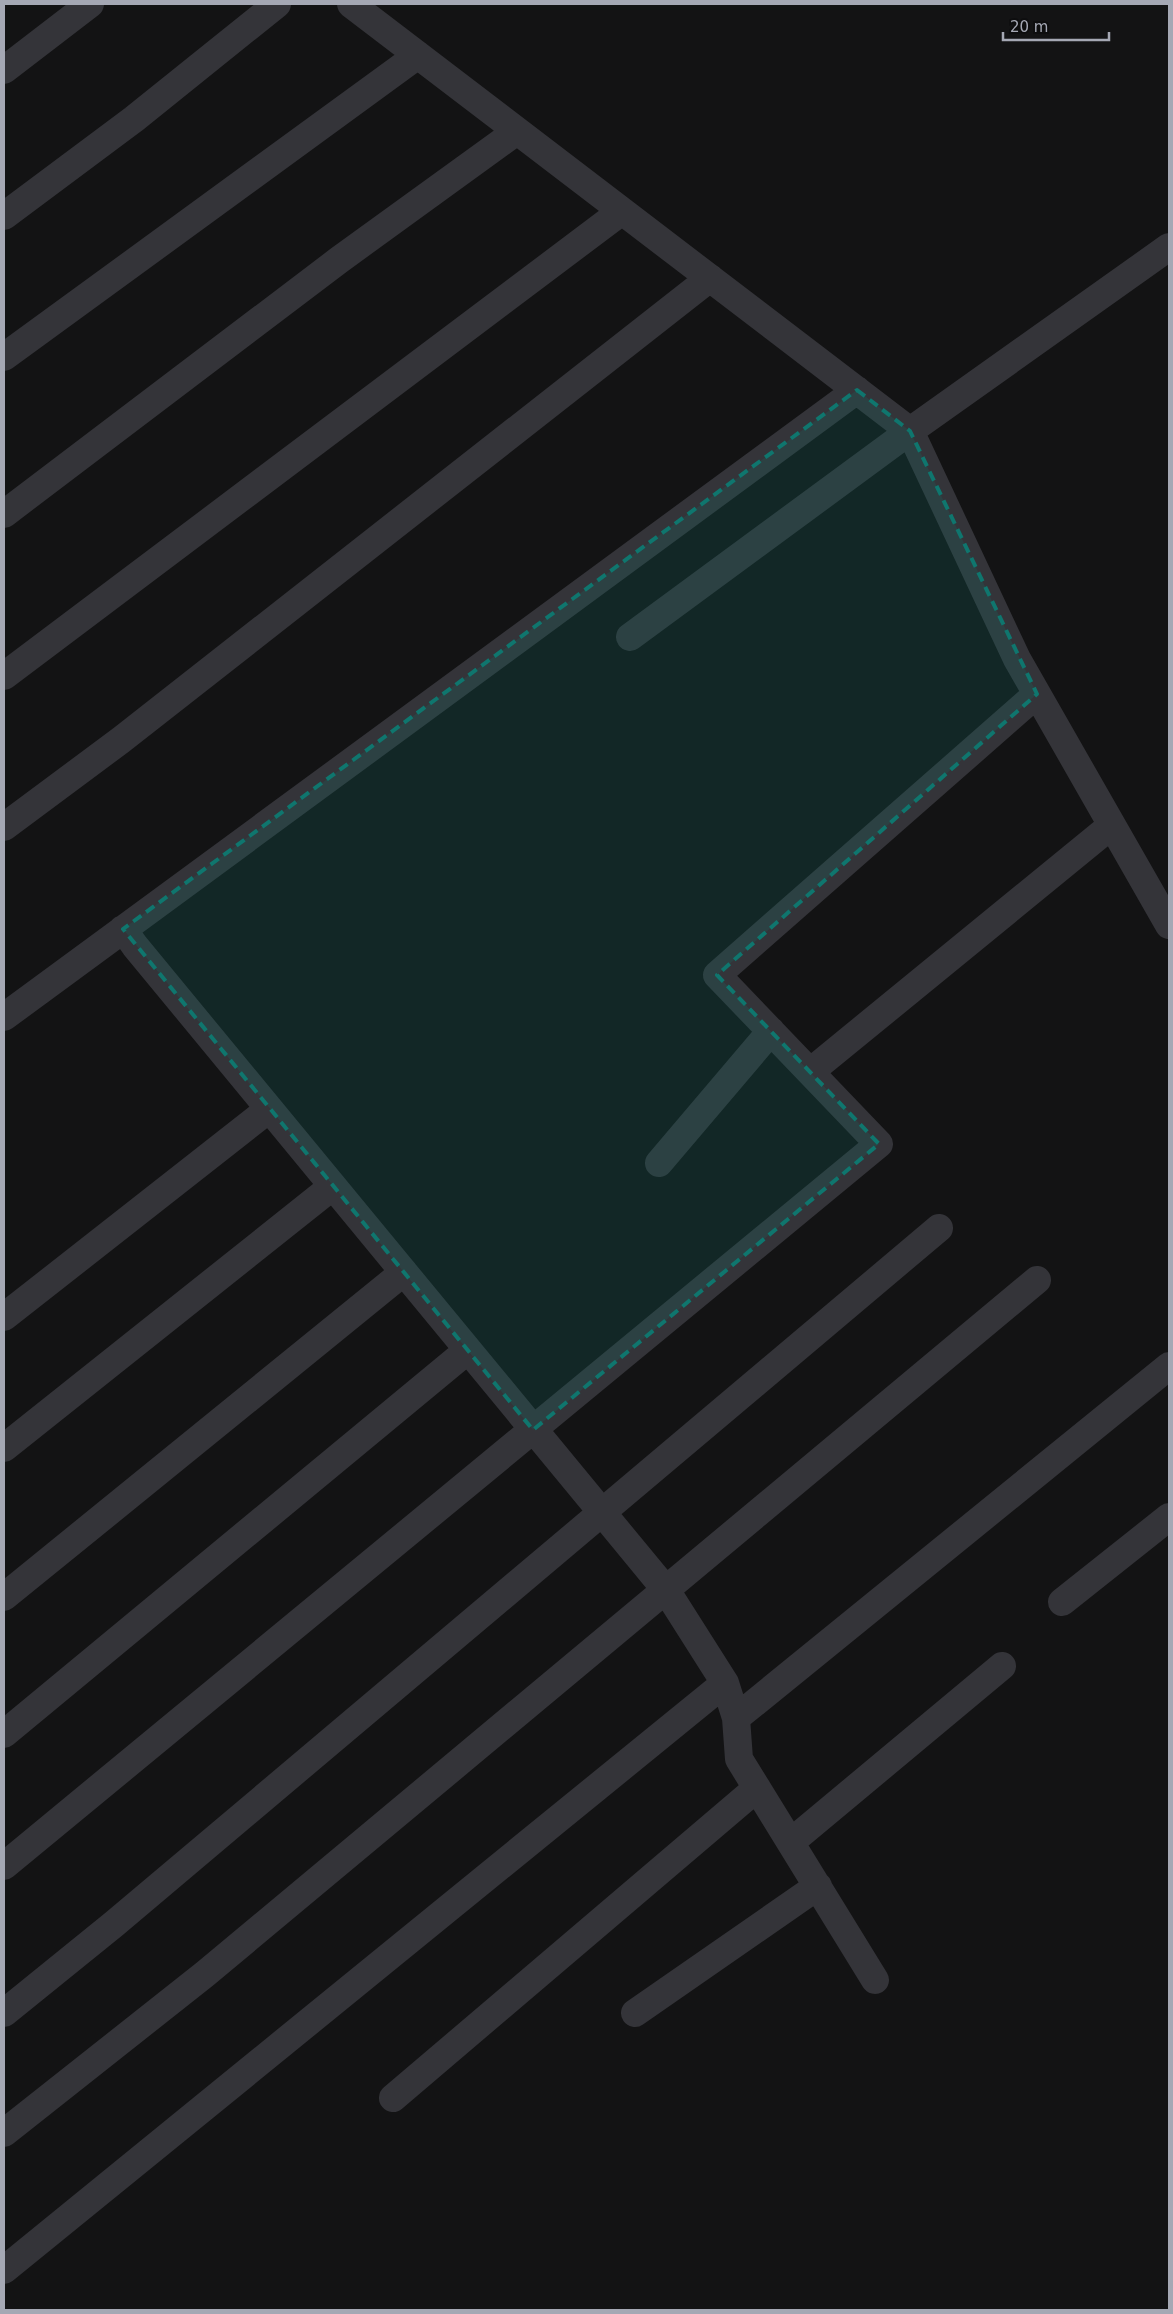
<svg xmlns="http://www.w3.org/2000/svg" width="1173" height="2314" font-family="'DejaVu Sans',sans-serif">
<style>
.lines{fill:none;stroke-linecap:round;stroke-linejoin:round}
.minor{stroke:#343439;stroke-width:28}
.marked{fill:#0f766e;fill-opacity:0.2;stroke:#0f766e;stroke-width:4;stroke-dasharray:10 6;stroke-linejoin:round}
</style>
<rect width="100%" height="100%" fill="#131314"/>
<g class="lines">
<path class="minor" d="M351 4 910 431 1017 659 1169 925
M4 70 90 4
M4 216 134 119 277 4
M4 357 418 55
M4 514 339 260 517 131
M630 637 910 431 1169 247
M4 676 622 211
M4 827 121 740 710 278
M123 929 135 946 666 1590 725 1683 736 1718 739 1759 875 1980
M4 1017 857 390
M810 1072 1112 825
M659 1163 771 1031
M4 1317 269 1109
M4 1448 333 1186
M4 1597 404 1272
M1062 1602 1169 1517
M736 1718 1169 1366
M4 1734 468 1350
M791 1842 1002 1666
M4 1866 879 1144 717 975 1037 694
M4 2013 114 1924 939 1228
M635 2013 818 1886
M393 2098 757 1788
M4 2133 205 1974 1037 1280
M4 2270 725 1683"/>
</g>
<path class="marked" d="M857 390 910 431 1037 694 717 975 879 1144 533 1430 123 929Z"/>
<rect width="1173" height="2314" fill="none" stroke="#a5a8b4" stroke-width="10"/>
<path d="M1003 32v8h106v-8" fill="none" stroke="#a5a8b4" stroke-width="2.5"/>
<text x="1010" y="32" font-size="15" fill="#a5a8b4" stroke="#0e0e0f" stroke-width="4" paint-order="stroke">20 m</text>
</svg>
